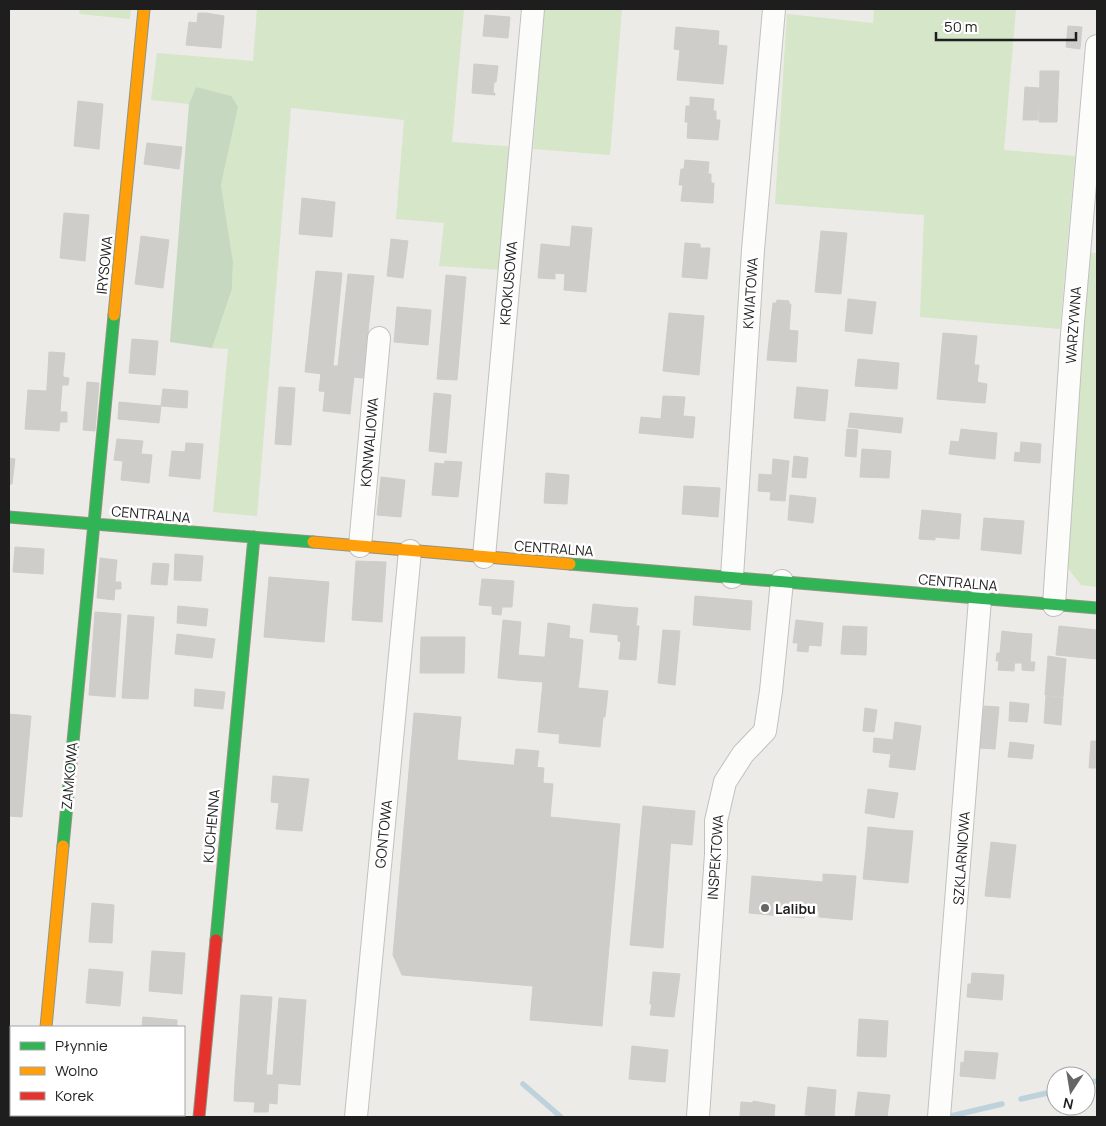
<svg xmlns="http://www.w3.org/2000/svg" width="1106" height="1126" font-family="Manrope,sans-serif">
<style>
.grass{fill:#d5e6c9}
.forest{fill:#c6d8bf}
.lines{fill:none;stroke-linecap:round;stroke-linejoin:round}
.stream{stroke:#bed2dc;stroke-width:5.5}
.building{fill:#cfcdca;stroke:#cfcdc9}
.street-casing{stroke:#c2c1bf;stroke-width:24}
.fast-casing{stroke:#919481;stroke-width:13}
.slow-casing{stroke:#919481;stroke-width:13}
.jam-casing{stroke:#919481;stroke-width:13}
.street{stroke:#fcfcfb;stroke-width:22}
.fast{stroke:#30b455;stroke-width:11}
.slow{stroke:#ff9f0a;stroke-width:11}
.jam{stroke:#e5322d;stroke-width:11}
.poi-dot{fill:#666664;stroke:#fff;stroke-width:2}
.labels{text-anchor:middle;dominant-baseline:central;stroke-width:5;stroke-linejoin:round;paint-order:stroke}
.street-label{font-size:14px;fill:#1e1e1e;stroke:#fff}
.poi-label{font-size:14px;font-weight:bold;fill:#1e1e1e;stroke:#fff;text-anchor:start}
</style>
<rect width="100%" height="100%" fill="#ecebe7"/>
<path class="grass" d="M80 9H131L130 19 79 14Z
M257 9H464L452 142 515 147 504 270 439 266 444 223 396 219 404 120 291 108 257 516 213 512 228 349 212 348 232 289 233 262 221 185 238 107 196 87 189 104 151 100 157 53 253 61Z
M544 9H622L610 155 533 149Z
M874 9H1016L1004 150 1075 156 1060 329 920 317 924 215 775 204 787 14 873 23Z
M1090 253H1097V587L1081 585 1064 563Z"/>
<path class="forest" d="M196 87 231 96 238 107 221 185 233 262 232 289 212 348 170 342 189 104Z"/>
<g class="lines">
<path class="stream" d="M1086 1083 1097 1081
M523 1084 561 1117
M1021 1099 1056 1091
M951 1116 1002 1104"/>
</g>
<path class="building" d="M198 13H206L224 16 221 48 186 45 189 22 197 23Z
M485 15 510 17 508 38 483 36Z
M1068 26 1082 27 1080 49 1066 47Z
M676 27 719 31 718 45 727 46 723 84 677 80 680 50 674 49Z
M474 64 498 66 496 82H494L493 93H495V95L472 93Z
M1040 71H1059L1057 122H1039Z
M1025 87 1039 88 1038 120H1023Z
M690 97 714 99 713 111H716V120H720L718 140 687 138 688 122H685L686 106H690Z
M78 101 103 104 99 149 74 146Z
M147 143 182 147 179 169 144 164Z
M685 160 709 162 708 174H711V183H714L713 203 681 201 683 185H679L681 169H684Z
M302 198 335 202 332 237 299 234Z
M64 213 89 215 85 261 60 258Z
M572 226 592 228 586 292 564 290 565 274 555 273V279L538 278 541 244 570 247Z
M821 231 847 233 841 294 815 292Z
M141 236 169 240 163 288 135 284Z
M391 239 408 241 403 278 387 276Z
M685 243 700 244V248H710L707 279 682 277Z
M316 271 342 273 333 366H338L348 274 374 276 363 378 305 372Z
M446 275 466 277 457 380 437 379Z
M848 299 876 302 872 334 845 331Z
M777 300 789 301V304H791L789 330 798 331 796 362 767 360 773 303H776Z
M397 307 431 310 430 323 396 320Z
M669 313 704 316 699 375 663 371Z
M396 320 430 323 428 345 394 342Z
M943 333 977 336 974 365H979L977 384 973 383 971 402 937 399Z
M132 339 158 341 155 375 129 373Z
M49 352 65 353 63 372 48 371Z
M858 359 899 363 897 389 855 386Z
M48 371 63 372V377L69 378 68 385H62L60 412H67V422H60L59 431 44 430Z
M321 373 354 377 352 394 319 391Z
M87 382 99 383 95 431 83 430Z
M977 382 987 384 985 403 971 402 973 383Z
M279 387 295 388 291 445 275 444Z
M797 387 828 390 825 421 794 418Z
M163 389 188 391 187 408 161 406Z
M28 390 46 391 44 430 25 429Z
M325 391 352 394 350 414 323 411Z
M434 393 451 395 446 453 429 451Z
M663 396 685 397 683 416 695 417 693 438 639 433 641 417 661 419Z
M119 402 161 406 159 423 118 419Z
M850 413 903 418 901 433 848 427Z
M847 429 858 430 856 457 845 456Z
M961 429 969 430 966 456 949 454 951 441 959 442Z
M969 430 997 433 995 459 966 456Z
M117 439 143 441 141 454 152 455 149 483 121 480 123 461 114 460Z
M1021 442 1041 444 1040 463 1014 461 1015 452 1020 453Z
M186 443 203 444 200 479 169 476 172 451 185 452Z
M862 449 891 451 889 478 860 477Z
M794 456 808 458 806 478 792 477Z
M9 458 15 459 12 484H9Z
M773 459 789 461 785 501 770 500 771 492 758 491 759 474 772 475Z
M445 461 462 462 458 497 432 495 435 463 444 464Z
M546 473 569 475 567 504 544 503Z
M381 477 405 480 401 517 377 515Z
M684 486 720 488 718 517 682 514Z
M790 495 816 498 813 523 788 520Z
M922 510 961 514 959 539 935 537V540L919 539Z
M984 518 1024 521 1021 554 981 550Z
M15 547 44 549 43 574 13 572Z
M175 554 203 556 201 581 174 580Z
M100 558 117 560 115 582H121V589H115L114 600 97 598Z
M356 561 386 562 382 622 352 620Z
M153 563 169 564 167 585 151 584Z
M269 577 329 582 324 642 264 637Z
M482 579 514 581 512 607H502L501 615 492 614V606L479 605Z
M695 596 752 601 750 630 693 625Z
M593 604 622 607 620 635 590 632Z
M178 606 208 609 206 626 177 623Z
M622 607 638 608 636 626H639L636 660 619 659 621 642 618 641V634L620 635Z
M95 612 121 614 115 697 89 695Z
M128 615 154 617 148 699 122 698Z
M503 620 521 622 516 680 498 678Z
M796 620 823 623 821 646 809 645 808 652 797 651 798 643H793Z
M548 623 570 626 567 659 545 657Z
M843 626 867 627 866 655 841 654Z
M1059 626 1097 630V659L1056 655Z
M663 630 680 631 675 685 658 683Z
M1002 631 1017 633 1014 671 998 670 999 661H996L997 653H1000Z
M1017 633 1032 634 1030 662H1035L1034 671 1022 670V663H1015Z
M177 634 215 639 212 658 175 654Z
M421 637H465L464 673H420Z
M568 638 583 640 580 673 565 672Z
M518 655 567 659 559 734 538 732 543 682 516 680Z
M1048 656 1066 659 1063 697 1045 695Z
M565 672 580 673 578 688 608 691 605 717 561 713Z
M195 689 225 692 223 709 194 706Z
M1046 696 1063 698 1061 725 1044 723Z
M1010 702 1029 704 1027 722 1009 721Z
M984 706 999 707 995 749 980 748Z
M865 708 877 710 874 732 863 731Z
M414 713 461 717 457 760 544 768 543 783 553 784 550 817 620 824 602 1026 530 1020 533 986 402 975 393 955Z
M561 713 603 717 600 747 559 743Z
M9 714 31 716 22 817 9 816Z
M895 722 921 726 915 770 889 767 891 754 873 752 874 738 893 740Z
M1091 741H1097V768H1089Z
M1010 742 1034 745 1032 759 1008 757Z
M516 749 539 751 537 767 514 766Z
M273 776 309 779 302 831 276 829 279 803 271 802Z
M868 789 898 793 894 818 865 813Z
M643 806 673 809 663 948 630 945Z
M673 809 695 811 692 845 670 843Z
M868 827 897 830 894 864 865 861Z
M897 830 913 831 908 883 863 879 865 861 894 864Z
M991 842 1016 845 1010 898 985 896Z
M823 874 856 876 852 920 819 917V911L805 909 804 918 749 913 752 876 823 882Z
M92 903 114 905 112 943 89 942Z
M152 951 185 953 182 994 149 991Z
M89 969 123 972 120 1006 86 1003Z
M653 972 680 974 674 1017 650 1015 652 1004H650Z
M972 973 1004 975 1002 1000 967 997 968 984H971Z
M241 995 272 997 266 1075H273L279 998 306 1000 300 1085 235 1080Z
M143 1017 177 1020V1027H142Z
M859 1019 888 1021 886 1057 857 1056Z
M632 1046 668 1050 665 1082 629 1079Z
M965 1051 998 1053 995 1079 960 1076 961 1062 964 1063Z
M235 1080 278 1083 277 1104 269 1103 268 1112H254L255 1102 234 1101Z
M808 1087 836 1090 834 1117 805 1115Z
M858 1092 890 1095 887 1117H855Z
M753 1101 775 1105 774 1117 740 1116 741 1102 753 1103Z
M78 1115H107L106 1117H78Z
M120 1115H134V1117H120Z"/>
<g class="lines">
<g class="street-casing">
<path id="street" d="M360 546 379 338
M484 557 533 9
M732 577 753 250 774 9
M1054 605 1072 334 1097 46
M38 1117V1115
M356 1117 410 551
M698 1117 716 854V821L725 782 743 754 765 731 771 691 782 581
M939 1117 980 599"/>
</g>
<g class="fast-casing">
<path id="fast" d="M9 517 313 542
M570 564 1097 608
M63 846 114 315
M216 940 254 537"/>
</g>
<g class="slow-casing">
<path id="slow" d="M114 315 144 9
M313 542 570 564
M46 1027 63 846"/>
</g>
<g class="jam-casing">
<path id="jam" d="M199 1117 216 940"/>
</g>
<use href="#street" class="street"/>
<use href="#fast" class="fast"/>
<use href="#slow" class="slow"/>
<use href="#jam" class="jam"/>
</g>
<circle class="poi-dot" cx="765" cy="908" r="5"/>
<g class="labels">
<g class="street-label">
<text transform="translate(104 265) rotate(-84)">IRYSOWA</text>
<text transform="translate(508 283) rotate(-85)">KROKUSOWA</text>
<text transform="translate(750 293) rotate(-86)">KWIATOWA</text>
<text transform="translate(1073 325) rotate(-86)">WARZYWNA</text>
<text transform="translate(369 442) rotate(-85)">KONWALIOWA</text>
<text transform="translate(151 514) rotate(5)">CENTRALNA</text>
<text transform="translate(554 548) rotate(4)">CENTRALNA</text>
<text transform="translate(958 582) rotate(5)">CENTRALNA</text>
<text transform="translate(69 776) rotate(-85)">ZAMKOWA</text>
<text transform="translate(211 826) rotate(-85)">KUCHENNA</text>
<text transform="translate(383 834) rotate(-84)">GONTOWA</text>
<text transform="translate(715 857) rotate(-86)">INSPEKTOWA</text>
<text transform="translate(961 858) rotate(-86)">SZKLARNIOWA</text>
</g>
<g class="poi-label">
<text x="775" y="908">Lalibu</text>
</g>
</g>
<rect width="1106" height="1126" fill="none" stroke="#1e1e1e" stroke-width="20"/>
<rect x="10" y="1026" width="175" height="90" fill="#ffffff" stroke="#a5a5a5"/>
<rect x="20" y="1042" width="25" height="8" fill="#30b455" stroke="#a5a5a5"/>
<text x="55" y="1051" font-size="15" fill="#1e1e1e">Płynnie</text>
<rect x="20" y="1067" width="25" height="8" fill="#ff9f0a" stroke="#a5a5a5"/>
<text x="55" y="1076" font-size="15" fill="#1e1e1e">Wolno</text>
<rect x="20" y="1092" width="25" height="8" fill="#e5322d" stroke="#a5a5a5"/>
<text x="55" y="1101" font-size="15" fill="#1e1e1e">Korek</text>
<g transform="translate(1071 1091) rotate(192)"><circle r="24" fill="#ffffff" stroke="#a5a5a5"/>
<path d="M0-4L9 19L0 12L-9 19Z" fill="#666664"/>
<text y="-8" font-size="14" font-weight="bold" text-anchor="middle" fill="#1e1e1e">N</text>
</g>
<path d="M936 32v8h140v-8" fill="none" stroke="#1e1e1e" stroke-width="2.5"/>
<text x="944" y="32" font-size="15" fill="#1e1e1e" stroke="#ffffff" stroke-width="4" paint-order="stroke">50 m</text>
</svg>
